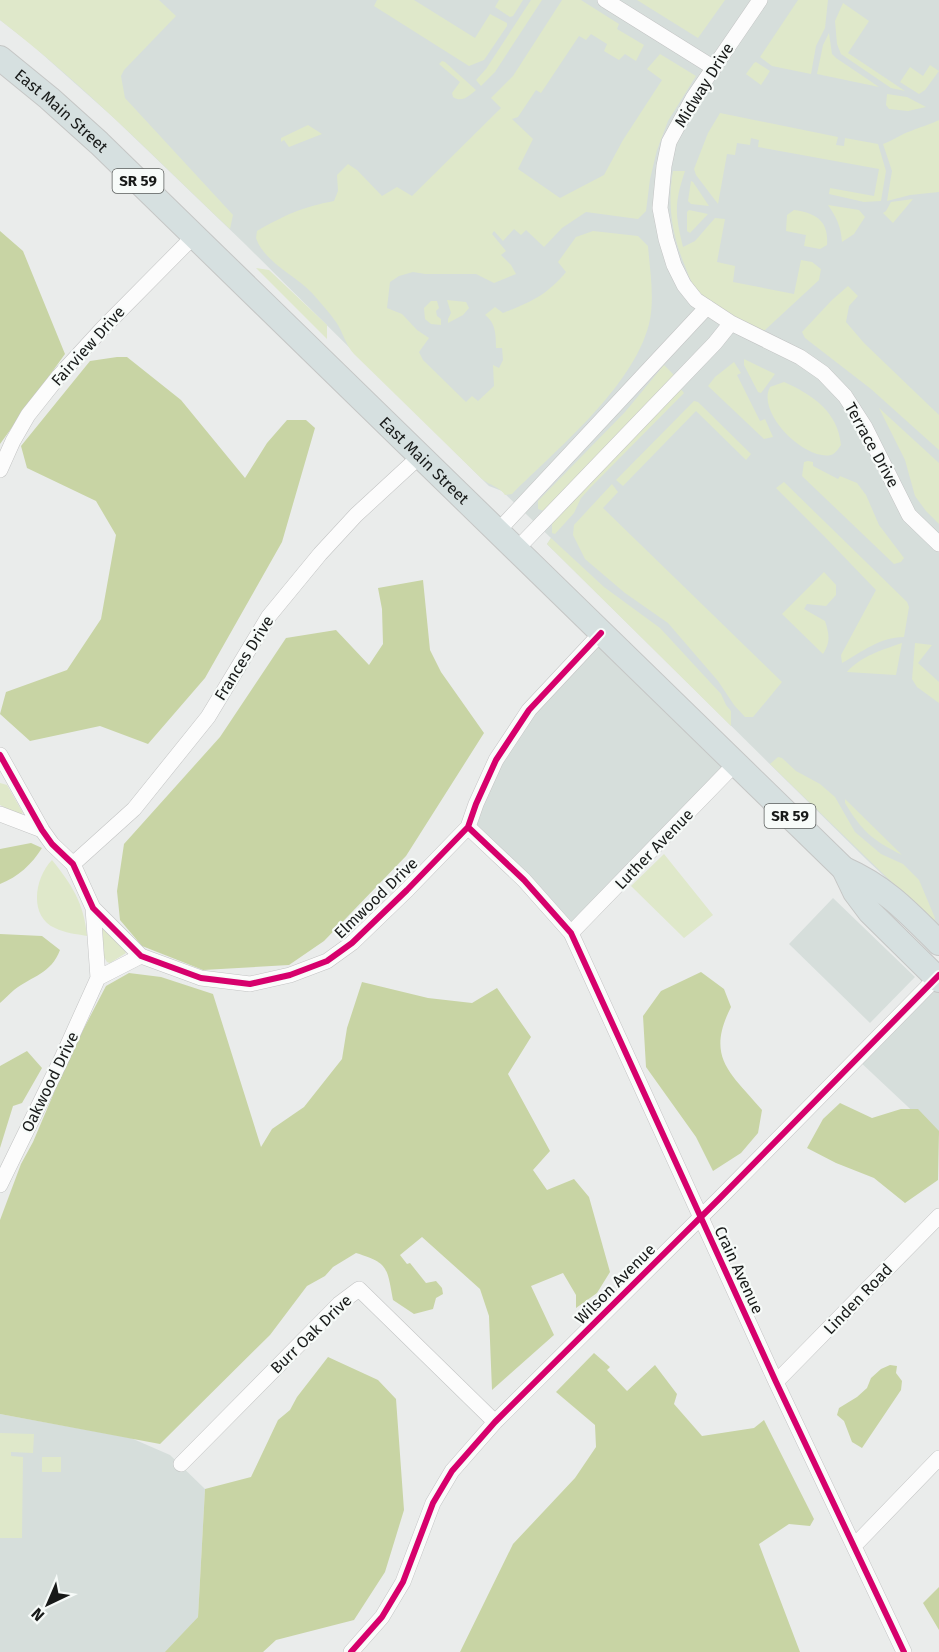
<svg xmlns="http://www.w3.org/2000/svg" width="939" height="1652" font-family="'Fira Sans',sans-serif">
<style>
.built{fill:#d6dedb}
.green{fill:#dfe8ca}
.forest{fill:#c8d4a4}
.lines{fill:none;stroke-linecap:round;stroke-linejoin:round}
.minor-casing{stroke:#c3c4c4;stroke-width:16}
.primary-casing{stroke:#c5c6c5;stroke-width:26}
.minor{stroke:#fcfcfc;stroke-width:15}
.primary{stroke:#d6e0e0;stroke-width:24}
.cycleway-casing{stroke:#f7fbf9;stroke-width:10}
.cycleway{stroke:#d6006c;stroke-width:6}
.labels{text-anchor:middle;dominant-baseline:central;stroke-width:4.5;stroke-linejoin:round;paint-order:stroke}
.shield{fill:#f7fbf9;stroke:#5b5e5c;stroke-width:1.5}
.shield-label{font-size:15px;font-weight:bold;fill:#181a19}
.street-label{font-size:16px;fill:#181a19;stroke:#f7fbf9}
</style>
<rect width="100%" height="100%" fill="#eaeceb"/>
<path class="built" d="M0 0H939V928L867 860 553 550 547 544 551 538 502 491 489 486 246 245 114 118 32 45 0 20Z
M601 633 736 763 571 933 468 827 496 760Z
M833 898 915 977 870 1023 789 944Z
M939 980V1136L857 1059Z
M0 1414 131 1438 170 1455 205 1489 198 1617 166 1652H0Z"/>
<path class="green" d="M0 0H159L176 16 124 70 121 76 125 98 233 215 230 229C155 158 82 83 0 20Z
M377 0H414L475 38 490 14 507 23V26L484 60 469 66 374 6Z
M499 0H523L513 16 510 17 495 7Z
M531 0H542L495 72 481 86 476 80 486 69Z
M562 0H581L619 24 617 29 644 45 636 61 625 54 619 60 604 51 607 44 591 34 586 40 579 36 541 93 536 90 518 117 512 119 533 139 518 169 560 198 604 175 623 140 662 80 647 69 660 54 696 76 668 121 657 150 650 179 646 211 638 219 586 212 562 228 544 247 526 230 521 235 514 229 503 241 494 231 492 234 506 251 501 255 511 265 516 274 494 283 476 274H425L413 272 399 276 390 282 387 308 402 314 417 330 429 338 419 352 423 360 466 402 472 396 478 401 494 386 493 365 499 368 503 360 502 348H496C496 336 496 323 485 315L495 307 503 313C531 302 547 295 566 272L558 262 576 237 593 231 638 236 648 246C650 271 655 300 649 324 633 387 557 449 512 494L505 495C500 487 489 485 482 479L354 354C345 344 343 332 336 322 329 312 320 302 312 293 295 275 264 262 256 238L257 231C285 215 302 207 334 201L338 191 337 175 348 164 357 170 382 196 397 187 412 196 501 108 491 98 513 76Z
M637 0H725L698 38Z
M798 0H828L825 28 816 46 811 74 772 66 760 57Z
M843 3 869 21 848 53 905 91 891 88 841 54 837 44 835 21Z
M829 33 832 54 836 58 879 87 817 74 823 45Z
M442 61 445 62 476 90C469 96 462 103 453 97L452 93 460 82 439 64Z
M756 62 770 71 761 85 746 74 754 63Z
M930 65 939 71 925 90 919 94 900 82 910 67 923 76Z
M887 94 907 97 926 107 908 111 889 109 886 105Z
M720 113 838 137 836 145 844 146 845 138 878 144 886 171 881 201 864 202 829 194 830 188 874 196 879 169 758 147 759 140 751 138 750 145 737 143 735 155 727 154 718 204 696 175 694 169 708 133Z
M939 120V192L910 195 887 201 892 171 883 144C894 140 901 134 911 131 920 127 929 125 939 120Z
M308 125 322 134 289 147 284 140 281 142V138Z
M673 171H685C674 204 675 214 683 247L695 241 715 218 725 219 717 262 735 266 733 282 794 294 801 260 812 262 821 269 819 280 765 330 753 332C734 319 709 306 695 287 690 281 688 273 685 266 672 235 667 204 673 171Z
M691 181 693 182 709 206 691 204 688 201Z
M913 199 893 223 883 213 886 211 891 202Z
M828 205 859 210 865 217 854 234 842 242C841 227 837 218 828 205Z
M689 210 708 214 690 233 687 231V212Z
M794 210C816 213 829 221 827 245L820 249 804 246 806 235 786 231 787 215Z
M256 268 269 270 327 325V339Z
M848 286 858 296 849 306 846 322 864 343 939 415V450L871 389 805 338 802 332 832 300Z
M447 300 466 302 469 308 463 315 448 323V319L451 313Z
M431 301H437L439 308 436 311 437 316 441 319V325L431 324 425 319 424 308Z
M744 359 775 374 761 393 758 392 744 365Z
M734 362 741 373 737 375 760 421 765 419 773 437 764 439 708 386 715 377Z
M664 365 674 375 544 511 538 509V501L625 412Z
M784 382C813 395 838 412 841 445 838 449 836 453 831 455 805 461 756 413 770 387Z
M679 387 684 393 591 487 581 498 574 513 555 534 552 533V522Z
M694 401 698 402 751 454 746 460 696 411 623 486 616 480Z
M879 408 939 463V524L926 511 915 496 905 460Z
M808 461 813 462V466L838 479 840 476 857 483 866 495 879 525 904 558 901 562 894 564 802 476 804 462Z
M784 482 907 602 909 607 904 637C880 637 862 652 842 663L841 655 876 590 824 536 776 488Z
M612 484 618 492 603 508 782 682 753 717H745L734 705 718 681 668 623 625 593 585 559 573 535 574 525Z
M551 538 604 587 660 628 721 694 726 705 731 711V726L553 550 547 544Z
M824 572 836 585V595L826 606 807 604 804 609 825 621C829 634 831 641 823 654L782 614Z
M902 643 896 675 847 672C861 656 882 650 902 643Z
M915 643 932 645 918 663 939 682V703L917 687 912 679Z
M778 757 782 758 796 771 820 784 835 797 855 832 881 854 903 864 919 880 935 918 934 923 770 764Z
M0 783 7 785 23 813 20 815 0 805Z
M845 799 902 855C872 840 862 831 845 803Z
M664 854 713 915 684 938 631 886Z
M52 860C72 885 84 903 87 936 76 934 65 933 55 928 28 916 35 877 52 860Z
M106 929 120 943 126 953 110 963 107 962 104 957 102 930Z
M0 1433 34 1434 33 1453 11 1452V1456L23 1457 22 1538H0Z
M42 1457H61V1472H42Z"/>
<path class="forest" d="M0 231 23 251 65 354 0 444Z
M117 357H127L181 400 245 478 267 443 287 420H306L315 428 282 542 205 678 148 744 100 726 30 741 0 714 6 692 67 670 101 619 116 535 96 501 27 468 21 446 90 361Z
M423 580 430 650 441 672 484 733 406 856 324 941 289 965 203 970 142 946 120 920 117 891 124 844 220 737 286 638 336 630 369 665 383 644 382 609 378 588Z
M31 843 42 848C32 864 18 877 0 884V849Z
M0 934 42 936 60 950C51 974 32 976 14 990 9 994 5 999 0 1003Z
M701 972 724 989 731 1007C705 1058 731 1073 762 1110L758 1133 741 1153 713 1171 696 1137 646 1067 643 1016 661 991Z
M129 973 161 977 213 994 261 1147 272 1129 304 1107 342 1059 347 1028 362 982 428 998 472 1003 497 988 531 1037 508 1074 550 1151 533 1170 547 1190 574 1179 589 1197 610 1272 597 1293 576 1308V1295L563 1273 531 1286 554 1335 492 1390 489 1316 480 1289 422 1237 400 1255 407 1264 410 1263 426 1283 436 1281 442 1288 443 1294 436 1298 433 1309 414 1314 393 1300C387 1268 389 1263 356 1253L333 1267 325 1276 307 1286 270 1335 160 1444 0 1414V1220L21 1164 33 1142 70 1055 106 986Z
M27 1051 42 1068 22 1103 13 1106 0 1148V1066Z
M840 1103 872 1118 901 1109H918L939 1131 938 1180 905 1203 874 1178 836 1163 807 1148 823 1119Z
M594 1353 610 1367 607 1370 627 1391 655 1365 677 1394 674 1404 702 1436 754 1428 764 1420 814 1519 810 1526 789 1524 759 1544 800 1652H460L513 1544 575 1478 596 1447 595 1425 556 1392Z
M328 1357 378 1380 396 1399 404 1510 385 1572 354 1620 276 1640 263 1652H165L198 1617 205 1489 251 1477 278 1420 290 1410 297 1397Z
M890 1365 897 1366 896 1373 902 1381 901 1390 862 1448 852 1442 844 1421 837 1415 839 1408 857 1397 867 1388 871 1378 881 1369Z
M939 1587V1630L923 1603Z"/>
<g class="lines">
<g class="minor-casing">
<path id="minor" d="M605 0 714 68
M760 0 693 98 669 142 664 166 660 208 666 239 674 265 684 285 696 300 731 323 800 357 823 373 845 396 865 427 909 515 939 544
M0 470 13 441 28 415 59 376 103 328 194 236
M497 532 707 307
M516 550 715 343 731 323
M0 755 42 830 52 844 73 864 93 908 141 956 201 978 250 984 290 975 327 961 352 943 407 890 468 827 476 804 496 760 529 710 601 633
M0 814 42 830
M468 827 524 880 571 933 776 1382 904 1652
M73 864 134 809 208 717 269 616 320 554 356 515 420 456
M571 933 736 763
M98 978 141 956
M0 1185 61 1060 98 978 93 908
M776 1382 939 1216
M181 1464 339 1304 359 1289 495 1422
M854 1546 939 1458
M351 1652 382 1617 403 1582 433 1503 452 1471 495 1422 720 1198 939 975"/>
</g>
<g class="primary-casing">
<g id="primary">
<path id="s1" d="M0 58 49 98 99 143 844 869 855 892 870 912 939 980"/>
<path d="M844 869C885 887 908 912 939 943"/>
</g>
</g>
<use href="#minor" class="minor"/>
<use href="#primary" class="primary"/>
<g class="cycleway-casing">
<path id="cycleway" d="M0 755 42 830 52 844 73 864 93 908 141 956 201 978 250 984 290 975 327 961 352 943 407 890 468 827 476 804 496 760 529 710 601 633
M468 827 524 880 571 933 776 1382 904 1652
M351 1652 382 1617 403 1582 433 1503 452 1471 495 1422 720 1198 939 975"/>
</g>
<use href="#cycleway" class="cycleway"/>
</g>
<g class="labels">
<g class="shield">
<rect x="112.5" y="169" width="51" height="24" rx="4.5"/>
<rect x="764.5" y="804" width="51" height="24" rx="4.5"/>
</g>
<g class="shield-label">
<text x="138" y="181">SR 59</text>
<text x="790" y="816">SR 59</text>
</g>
<g class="street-label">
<text transform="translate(704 85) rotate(-58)">Midway Drive</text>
<text stroke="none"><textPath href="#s1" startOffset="81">East Main Street</textPath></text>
<text transform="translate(88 346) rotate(-48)">Fairview Drive</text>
<text transform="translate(872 445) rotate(61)">Terrace Drive</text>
<text stroke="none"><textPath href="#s1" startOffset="585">East Main Street</textPath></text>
<text transform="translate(244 658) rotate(-58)">Frances Drive</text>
<text transform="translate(654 849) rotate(-46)">Luther Avenue</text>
<text transform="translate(376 898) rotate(-44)">Elmwood Drive</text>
<text transform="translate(50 1082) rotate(-64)">Oakwood Drive</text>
<text transform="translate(739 1270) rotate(65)">Crain Avenue</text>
<text transform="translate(615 1284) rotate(-45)">Wilson Avenue</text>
<text transform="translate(858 1299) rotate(-46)">Linden Road</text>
<text transform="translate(311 1334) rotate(-44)">Burr Oak Drive</text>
</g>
</g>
<g transform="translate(48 1604) rotate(224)" stroke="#f7fbf9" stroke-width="4.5" paint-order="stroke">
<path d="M0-4.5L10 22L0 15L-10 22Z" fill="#181a19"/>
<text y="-9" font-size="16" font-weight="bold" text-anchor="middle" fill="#181a19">N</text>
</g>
</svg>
